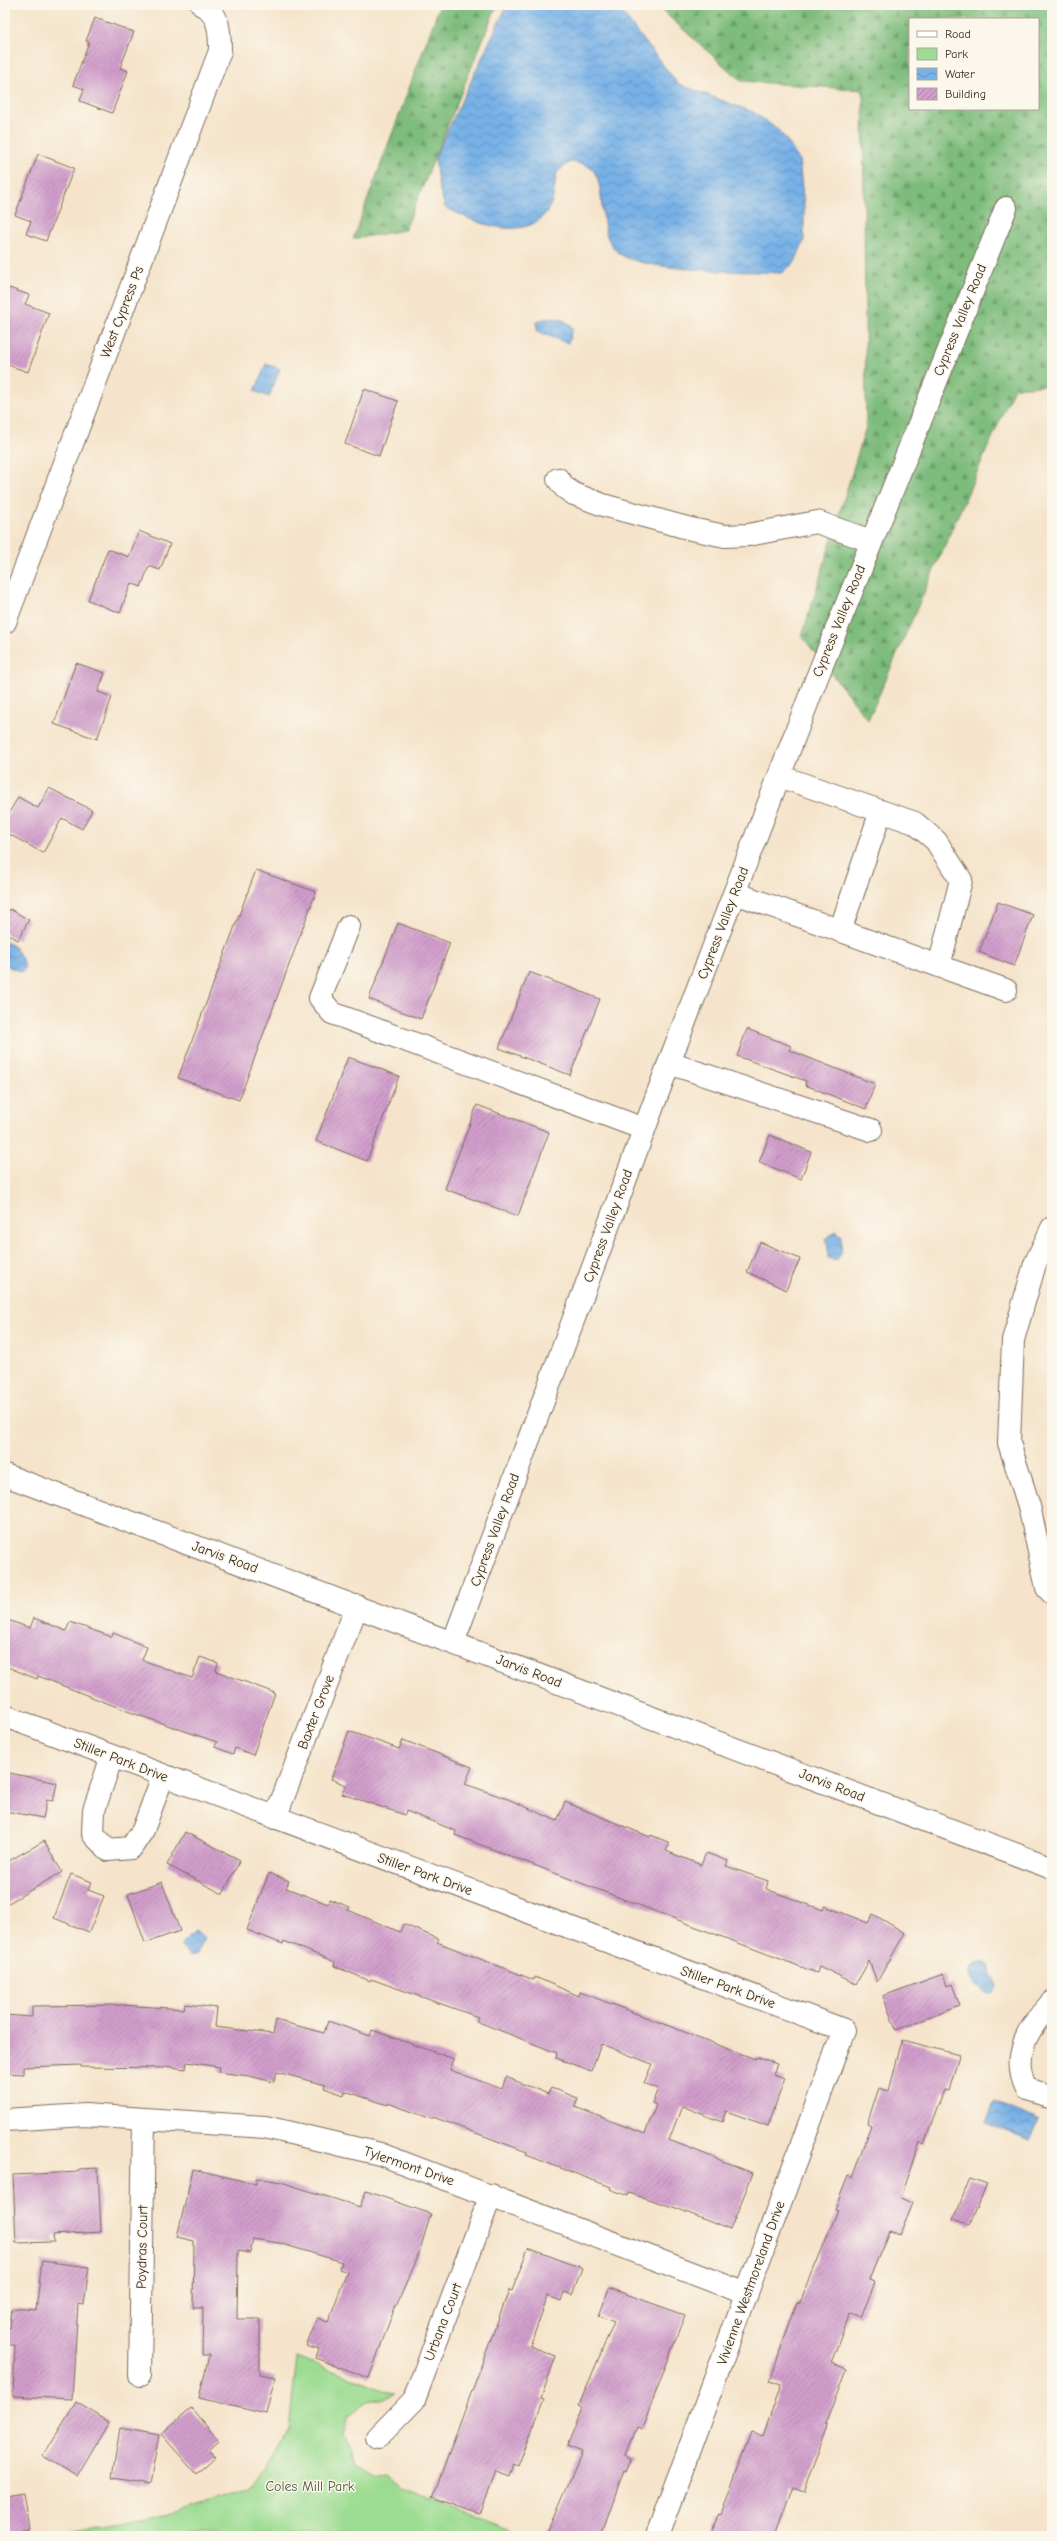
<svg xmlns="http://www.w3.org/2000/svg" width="1057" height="2541" font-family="'Comic Neue',sans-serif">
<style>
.forest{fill:url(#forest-firs);stroke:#5c734d;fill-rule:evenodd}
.park{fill:#9cdc92;stroke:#6c8358}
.water{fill:url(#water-waves);stroke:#596e82}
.building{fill:url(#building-hatch)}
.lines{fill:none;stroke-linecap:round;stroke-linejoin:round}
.minor-casing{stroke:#7c6b5b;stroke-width:24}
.minor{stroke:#fff;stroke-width:22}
.labels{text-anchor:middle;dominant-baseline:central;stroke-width:3;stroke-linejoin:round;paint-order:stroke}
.street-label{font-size:14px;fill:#3b2a1e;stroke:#fbf7ec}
.park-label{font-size:14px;fill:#53563b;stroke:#fbf7ec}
</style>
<defs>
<pattern id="forest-firs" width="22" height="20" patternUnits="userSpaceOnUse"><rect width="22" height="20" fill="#7dbc7c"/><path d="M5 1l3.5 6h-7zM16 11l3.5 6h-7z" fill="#689965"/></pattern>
<pattern id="water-waves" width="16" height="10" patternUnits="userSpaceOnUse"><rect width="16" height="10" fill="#77b1e7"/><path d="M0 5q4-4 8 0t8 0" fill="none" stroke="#6390bb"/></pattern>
<pattern id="building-hatch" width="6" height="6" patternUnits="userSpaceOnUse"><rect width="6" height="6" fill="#d19ecc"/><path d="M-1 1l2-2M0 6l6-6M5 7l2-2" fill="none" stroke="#ab81a5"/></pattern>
</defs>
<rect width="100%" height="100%" fill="#fbf7ec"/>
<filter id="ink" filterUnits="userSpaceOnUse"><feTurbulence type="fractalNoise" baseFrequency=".025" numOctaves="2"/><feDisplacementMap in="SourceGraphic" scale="8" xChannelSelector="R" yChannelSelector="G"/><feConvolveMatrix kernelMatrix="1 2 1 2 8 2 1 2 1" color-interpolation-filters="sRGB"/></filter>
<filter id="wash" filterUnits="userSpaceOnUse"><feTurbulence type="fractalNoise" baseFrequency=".012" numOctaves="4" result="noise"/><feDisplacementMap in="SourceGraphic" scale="16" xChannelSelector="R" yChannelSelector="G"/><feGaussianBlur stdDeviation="0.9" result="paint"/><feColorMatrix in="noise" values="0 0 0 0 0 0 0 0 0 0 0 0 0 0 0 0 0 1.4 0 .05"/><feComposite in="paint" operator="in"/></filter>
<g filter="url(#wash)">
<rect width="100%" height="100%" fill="#f5e4cb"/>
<path class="forest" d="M440 5H497L405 230 353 239Z
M656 5H1052V385L1014 388 868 720 802 636 866 427 863 90 741 81ZM910 19H1038V109H910Z"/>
<path class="park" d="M297 2357 394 2394 385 2398 368 2401 349 2415 343 2435 354 2461 378 2473 390 2472 401 2488 513 2530 511 2536H46L181 2512 248 2488 289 2429Z"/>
<path class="water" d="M507 5H616L678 84 753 112 777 129 786 139 799 160 804 206V241L795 262 782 273C748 271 644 272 620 254 592 234 611 179 588 166 583 163 575 163 570 162L557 172C554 182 555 197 550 206 530 246 474 223 445 207L438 184 435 157Z
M544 319C557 318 564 318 573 328L568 343 538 332 536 323Z
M266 364 280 369 269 397 255 391Z
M5 942C14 942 25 961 25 969L21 972 5 965Z
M836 1231 842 1236 841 1254 836 1261 828 1258V1246L825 1239Z
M195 1931 205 1938 200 1945 197 1955 190 1957 180 1945Z
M984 1962 989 1965 991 1976 997 1985 994 1992 988 1993 975 1984 970 1971 973 1966Z
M994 2102 1038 2120 1029 2141 986 2123Z"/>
<g id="blocks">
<path class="building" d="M95 18 134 32 120 68 128 71 112 113 80 101 84 89 73 85 89 42 86 41Z
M38 154 74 168 46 241 26 234 31 221 15 215Z
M9 288 29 295 25 304 49 313 28 372 5 364V299Z
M364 389 398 401 379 456 345 444Z
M139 531 170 544 160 570 149 566 141 587 131 583 120 613 88 600 108 549 129 557Z
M76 663 105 673 98 692 112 697 97 739 54 724Z
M49 788 92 810 82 829 62 818 43 853 5 832V820L18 797 38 808Z
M256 870 316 892 239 1100 178 1078Z
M998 902 1033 915 1014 966 979 952Z
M10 909 29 920 18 940 5 933V919Z
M398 923 450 943 421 1019 369 999Z
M529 972 600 999 570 1075 499 1048Z
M747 1029 791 1046 789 1050 875 1084 866 1109 805 1085 806 1081 737 1056Z
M348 1057 399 1076 367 1161 316 1141Z
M477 1105 549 1132 518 1216 445 1189Z
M770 1135 811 1152 801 1179 759 1162Z
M760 1242 800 1259 786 1290 747 1272Z
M34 1618 66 1631 70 1622 112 1637 113 1633 147 1647 142 1660 192 1678 200 1657 218 1663 216 1671 275 1693 253 1755 235 1748 233 1754 215 1747 217 1742 135 1714 38 1676 37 1679 5 1666V1619L30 1628Z
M349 1731 399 1749 403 1740 472 1767 465 1784 508 1799 557 1821 565 1802 650 1837 651 1835 670 1843 666 1851 701 1865 706 1853 728 1861 726 1866 768 1881 766 1889 823 1910 825 1906 868 1923 873 1914 905 1933 877 1982 869 1961 856 1984 819 1966 817 1973 455 1835 456 1831 406 1811 405 1815 342 1794 346 1785 331 1779Z
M5 1772 57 1783 53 1801 47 1800 43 1818 5 1811Z
M185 1832 240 1860 223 1894 167 1865Z
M44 1841 62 1872 5 1905V1863Z
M269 1873 289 1881 286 1888 328 1904 329 1899 350 1907 348 1910 400 1932 403 1924 439 1939 437 1942 534 1980 535 1977 579 1996 580 1992 755 2059 756 2057 777 2064 773 2074 785 2078 768 2126 726 2111 722 2122 682 2106 669 2140 753 2173 730 2230 676 2208 629 2193 628 2196 610 2189 611 2187 526 2155 527 2152 433 2117 432 2119 388 2103V2105L345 2091 344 2095 324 2088 325 2085 277 2072 274 2082 249 2076 218 2072 219 2067 187 2062 186 2069 164 2066V2068L81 2067V2065L24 2067V2074L5 2073V2015L32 2017V2006L122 2005 184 2009 185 2004 217 2008 215 2027 273 2034 276 2020 324 2033 328 2021 370 2036 372 2030 454 2059 450 2070 502 2089 506 2077 548 2094 551 2088 578 2098 575 2107 645 2134 656 2105 652 2103 658 2089 644 2083 652 2064 601 2044 591 2071 556 2058 557 2053 476 2021 478 2017 371 1979 370 1981 334 1966 335 1962 284 1941 283 1944 247 1930Z
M71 1874 92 1882 88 1890 104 1896 89 1932 54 1918Z
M162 1882 180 1931 145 1943 128 1894Z
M943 1974 947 1986 952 1984 960 2006 896 2030 883 1996Z
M902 2040 959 2055 949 2091 944 2090 924 2144 920 2142 900 2197 913 2202 900 2235 889 2231 869 2280 875 2282 861 2318 850 2313 831 2363 847 2369 826 2425 828 2426 820 2448 803 2491 792 2487 774 2536H709L718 2515 721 2516 751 2432 763 2436 781 2385 770 2381 785 2337 797 2302 800 2303 838 2210 835 2209 848 2176 852 2178 871 2125 867 2123 879 2088 889 2091Z
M98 2168 101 2232 53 2235 54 2242 16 2243 13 2175 79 2172V2169Z
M193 2169 256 2184V2178L281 2182 360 2207 366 2191 431 2214 417 2259 390 2320 369 2378 316 2358 319 2350 306 2346 317 2318 328 2322 347 2272 339 2269 342 2262 279 2243 253 2239 250 2253 238 2251 237 2319H260V2374L275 2377 266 2414 199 2398 209 2355H202L203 2308H193L194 2241 177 2237Z
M970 2178 987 2184 970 2225 954 2219Z
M528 2248 582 2268 572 2295 564 2292 561 2301 548 2296 530 2346 556 2356 541 2398 544 2399 518 2466 514 2464 510 2476 496 2471 480 2514 433 2497 509 2290 512 2291Z
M42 2261 89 2267 84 2305 78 2304 72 2399 13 2396 15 2345H5V2327L10 2328 12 2308 36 2310Z
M609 2288 685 2315 642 2429 637 2427 626 2455 632 2458 626 2472 624 2471 601 2536H546L582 2452 567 2446 583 2407 579 2405 614 2322 599 2316Z
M76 2402 109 2422 77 2476 43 2456Z
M191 2408 219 2441 209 2450 215 2457 196 2474 161 2434Z
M120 2428 159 2435 150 2484 112 2478Z
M23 2493 29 2529 5 2533V2496Z"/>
</g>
</g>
<g filter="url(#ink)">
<use href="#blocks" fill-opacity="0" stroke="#7c6b5b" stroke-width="1"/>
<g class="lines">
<g class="minor-casing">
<path id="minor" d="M558 479 565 488 574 494 603 505 691 529 725 536 748 535 817 522 871 541
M5 622 220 51C220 36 220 12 202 5
M779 776 915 823 936 841 961 880 939 966
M735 893 1006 990
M349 926 320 998 332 1013 644 1129
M840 931 881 811
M669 1063 871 1130
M1052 1228 1035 1264 1013 1340 1009 1443 1029 1506 1047 1588 1052 1593
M5 1475 1052 1868
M453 1643 669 1063 816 680 1006 208
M5 1716 844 2030 657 2536
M112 1756 94 1810 93 1834 108 1850 131 1848 143 1830 163 1776
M275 1818 357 1606
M1052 2002C1029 2027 1010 2055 1027 2089L1052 2097
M5 2120 85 2115 265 2127 380 2154 747 2294
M140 2375 144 2119
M378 2437 414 2400 491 2195"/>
</g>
<use href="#minor" class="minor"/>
</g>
</g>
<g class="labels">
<g class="street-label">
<text transform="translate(122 312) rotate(-69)">West Cypress Ps</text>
<text transform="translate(960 320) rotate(-68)">Cypress Valley Road</text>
<text transform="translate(839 621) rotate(-68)">Cypress Valley Road</text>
<text transform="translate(723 923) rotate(-69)">Cypress Valley Road</text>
<text transform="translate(608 1226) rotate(-70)">Cypress Valley Road</text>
<text transform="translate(495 1530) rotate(-70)">Cypress Valley Road</text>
<text transform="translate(225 1557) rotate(20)">Jarvis Road</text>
<text transform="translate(529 1671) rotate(21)">Jarvis Road</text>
<text transform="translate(316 1712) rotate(-69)">Baxter Grove</text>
<text transform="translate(121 1760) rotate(21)">Stiller Park Drive</text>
<text transform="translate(832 1785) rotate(21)">Jarvis Road</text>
<text transform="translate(425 1874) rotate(20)">Stiller Park Drive</text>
<text transform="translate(728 1987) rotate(20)">Stiller Park Drive</text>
<text transform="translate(409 2166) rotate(19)">Tylermont Drive</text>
<text transform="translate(142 2247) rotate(-89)">Poydras Court</text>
<text transform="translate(751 2283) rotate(-70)">Vivienne Westmoreland Drive</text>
<text transform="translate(443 2322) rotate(-69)">Urbana Court</text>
</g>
<g class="park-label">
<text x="310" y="2486">Coles Mill Park</text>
</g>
</g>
<rect width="1057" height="2541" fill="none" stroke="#fbf7ec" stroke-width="20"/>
<rect x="909" y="18" width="130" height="92" fill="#fbf7ec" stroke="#aea59a"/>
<rect x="917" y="31" width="20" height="6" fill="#ffffff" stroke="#aea59a"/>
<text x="945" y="38" font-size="12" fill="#3b2a1e">Road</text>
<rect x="917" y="48" width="20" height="12" fill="#9cdc92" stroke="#aea59a"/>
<text x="945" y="58" font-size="12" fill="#3b2a1e">Park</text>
<rect x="917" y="68" width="20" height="12" fill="url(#water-waves)" stroke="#aea59a"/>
<text x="945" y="78" font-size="12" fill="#3b2a1e">Water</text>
<rect x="917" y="88" width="20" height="12" fill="url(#building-hatch)" stroke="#aea59a"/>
<text x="945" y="98" font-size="12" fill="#3b2a1e">Building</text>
</svg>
